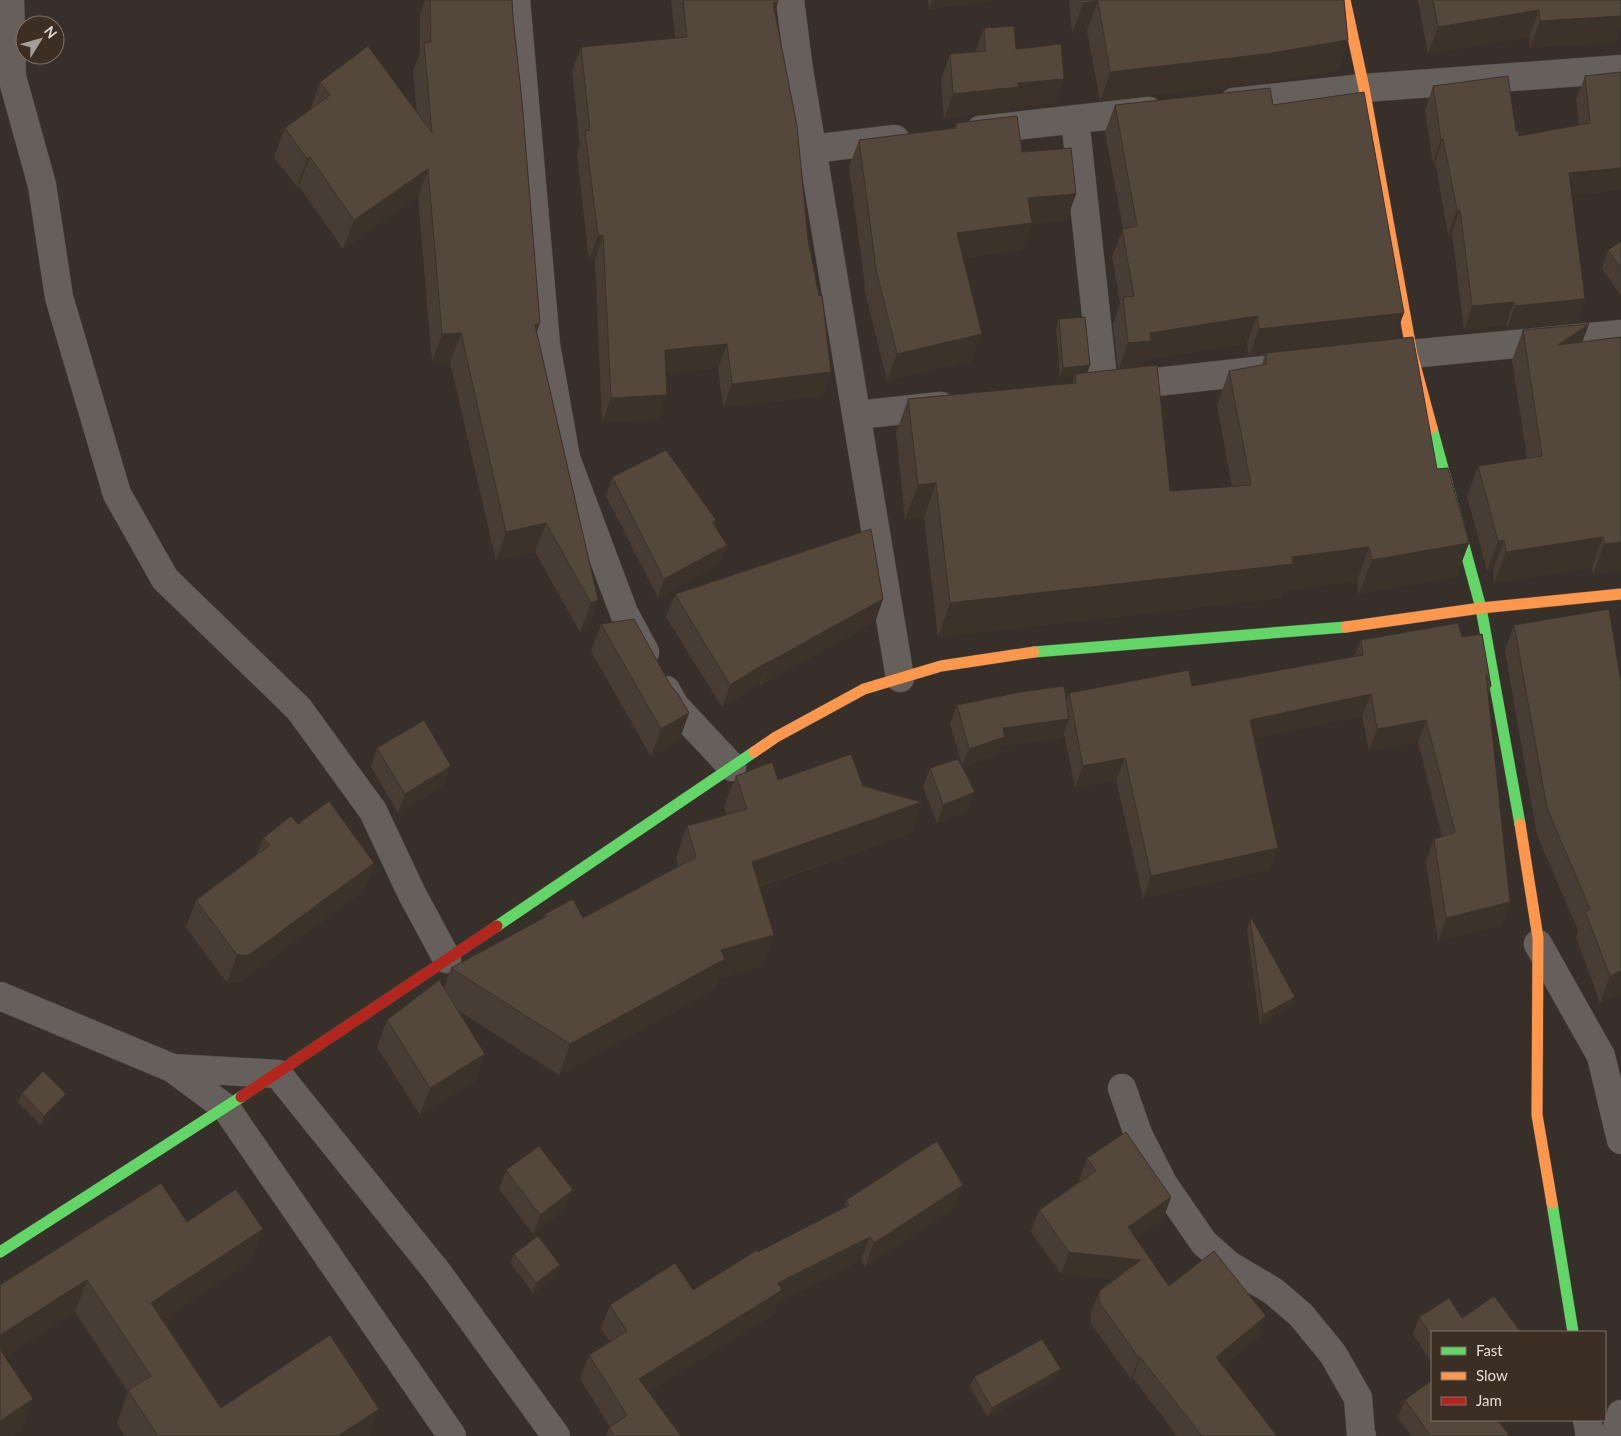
<svg xmlns="http://www.w3.org/2000/svg" width="1621" height="1436" font-family="Lato,sans-serif">
<style>
.lines{fill:none;stroke-linecap:round;stroke-linejoin:round}
.street-casing{stroke:#504b46;stroke-width:29}
.fast-casing{stroke:#504b46;stroke-width:12}
.slow-casing{stroke:#504b46;stroke-width:12}
.jam-casing{stroke:#504b46;stroke-width:12}
.street{stroke:#65605b;stroke-width:28}
.fast{stroke:#63d668;stroke-width:11}
.slow{stroke:#ff974d;stroke-width:11}
.jam{stroke:#b3261e;stroke-width:11}
.wall{fill:#483d34;fill-rule:evenodd}
.shaded-wall{fill:#3b322a}
.building{fill:#54473c;stroke:#3b322a}
</style>
<rect width="100%" height="100%" fill="#362f2a"/>
<g class="lines">
<g class="street-casing">
<path id="street" d="M10 0 12 77 42 185 59 297 117 494 165 579 299 709 373 811 411 892 447 959
M516 0 546 345 566 458 624 613 645 652
M790 0 799 70 900 678
M1234 102 1364 88 1621 69
M1075 119 1104 388
M980 130 1149 111
M812 149 895 139
M1389 356 1621 334
M1120 386 1264 370
M857 415 941 406
M666 690 675 706 732 767
M1538 944 1601 1056 1621 1140
M0 996 172 1068 226 1108 452 1436
M172 1068 278 1074 438 1273 556 1436
M1122 1088 1138 1134 1164 1185 1204 1243 1229 1265 1273 1291 1301 1315 1333 1354 1358 1398 1361 1435 1362 1436
M1587 1420 1590 1436
M1613 1436 1619 1424 1621 1414"/>
</g>
<g class="fast-casing">
<path id="fast" d="M1432 428 1481 608 1520 824
M1034 652 1346 627
M497 926 754 752
M1552 1203 1573 1332
M0 1252 241 1097"/>
</g>
<g class="slow-casing">
<path id="slow" d="M1345 0 1364 88 1412 354 1432 428
M1346 627 1481 608 1621 594
M754 752 776 737 864 689 941 666 1034 652
M1520 824 1538 938 1537 1115 1552 1203"/>
</g>
<g class="jam-casing">
<path id="jam" d="M241 1097 497 926"/>
</g>
<use href="#street" class="street"/>
<use href="#fast" class="fast"/>
<use href="#slow" class="slow"/>
<use href="#jam" class="jam"/>
</g>
<path class="wall" d="M425 0H512L513 17 537 333 598 600 588 629 580 632 535 552 496 561 450 362 432 363 418 197 343 249 299 186 297 187 274 157 285 128 310 110 320 82 417 113 413 71 420 53V13Z
M671 0H778V2L775 11 808 239 831 372 822 396 723 407 718 368 666 373 658 419 602 422 595 259 589 260 577 155 580 146 572 71 581 47 675 38Z
M928 0H994L993 1 929 9Z
M1069 0H1344L1348 40 1338 70 1255 84 1100 101 1087 31 1072 33Z
M1418 0H1621L1616 42 1530 48 1529 37 1428 54Z
M984 28 1064 79 1055 103 1011 107 1010 111 944 119 941 79 950 54 975 52Z
M1621 72V190L1572 195 1585 299 1577 323 1507 329 1506 325 1464 330 1452 233 1448 234 1435 162 1433 163 1425 110 1433 86 1516 131 1519 136 1579 125 1576 100 1585 76Z
M1115 105H1273L1394 339 1437 469 1469 543 1456 577 1359 594 1357 581 1283 591 1281 598 938 637 924 517 905 519 896 433 908 399 1072 383 1075 375 1060 377 1056 328 1059 319 1090 365 1087 373 1118 369 1113 324 1120 304 1112 256 1123 229 1105 132ZM1247 343 1249 356 1265 354 1262 365 1229 371 1217 405 1232 487 1170 491 1142 367 1144 360Z
M956 123 1022 152 1076 194 1066 221 1032 224 1022 250 963 258 972 361 887 381 864 288 865 285 849 167 859 140 954 128Z
M1621 241V297L1602 268 1608 250Z
M1523 330 1582 342 1621 337V570L1593 575 1592 568 1494 583 1493 570 1487 571 1467 496 1478 466 1527 458 1512 360Z
M612 477 716 520 714 525 727 545 720 564 658 598 606 496Z
M675 594 883 599 875 622 761 685 760 684 722 707 666 617Z
M601 624 671 686 689 713 679 741 651 757 591 651Z
M1514 625 1621 994 1600 1003 1576 937 1578 930 1537 835 1505 651Z
M1482 634 1491 686 1488 695 1502 925 1438 941 1426 862 1434 839 1442 837 1418 742 1369 751 1362 716 1254 739 1270 870 1143 898 1116 780 1075 788 1064 733 1062 738 1001 746 998 755 962 767 968 810 937 824 923 787 930 768 962 766 950 723 957 705 1066 701 1069 693 1192 686 1354 657 1361 640 1462 637Z
M377 748 444 785 398 813 371 767Z
M736 776 778 780 863 786 922 802 911 833 759 887 763 966 718 979 714 990 559 1075 459 1011 485 1054 475 1081 420 1115 377 1047 387 1020 444 988 451 968 544 918 545 914 583 918 678 866 676 858 687 826 727 815 724 807Z
M298 824 374 863 364 890 239 983H227L186 927 196 900 257 854 263 838Z
M1250 919 1295 997 1292 1006 1260 1025 1247 929Z
M22 1093 66 1094 62 1103 41 1125 18 1102Z
M1087 1158 1171 1197 1163 1219 1135 1238 1169 1286 1266 1316 1258 1338 1223 1366 1277 1436H1177L1133 1378 1131 1379 1091 1324V1312L1099 1291 1114 1279 1061 1274 1031 1232 1039 1210 1080 1181 1079 1180Z
M506 1170 566 1208 533 1234 499 1189Z
M846 1200 954 1209 865 1267 861 1260 778 1303 774 1314 648 1392 681 1436H606L609 1428 610 1427 580 1379 589 1355 610 1342 601 1329 610 1305 693 1290 758 1252 843 1209Z
M187 1222 251 1261 163 1320 221 1408 369 1436H125L117 1423 128 1392 75 1312 5 1357 21 1432 0 1436V1285Z
M514 1254 557 1275 533 1293 511 1264Z
M1419 1317 1462 1318 1432 1332V1364L1413 1334Z
M974 1377 1057 1379 988 1417 970 1387Z
M1405 1400 1432 1420H1506L1501 1424 1510 1436H1412L1398 1418Z"/>
<path class="shaded-wall" d="M933 0H994L993 1 929 9Z
M1098 1 1087 31 1072 33 1083 3Z
M778 2 769 26 773 3Z
M1539 10 1529 37 1428 54 1438 27Z
M1621 16V28L1616 42 1530 48 1540 21Z
M1348 40 1338 70 1255 84 1100 101 1110 72Z
M1064 79 1055 103 1011 107 1010 111 944 119 953 94 1018 83Z
M1443 139 1435 162 1433 163 1441 140Z
M310 157 299 186 297 187 307 159Z
M1621 168V190L1561 196 1569 173Z
M428 169 418 197 343 249 354 220Z
M1076 194 1066 221 1032 224 1022 250 948 260 957 233 1028 198Z
M1457 210H1460L1452 233 1448 234Z
M603 235 595 259 589 260 598 236Z
M1585 299 1577 323 1507 329 1515 306Z
M1514 302 1506 325 1464 330 1472 306Z
M1404 313 1394 340 1249 356 1259 329Z
M1257 316 1247 343 1144 360 1141 368 1118 371 1128 343 1150 333Z
M540 323 530 352 535 325Z
M1589 324 1578 354 1558 345Z
M461 333 450 362 432 363 442 334Z
M982 334 972 361 887 381 897 354Z
M727 344 718 368 656 374 665 350Z
M1090 365 1087 374 1060 377 1063 368Z
M831 372 822 396 723 407 732 384Z
M667 395 658 419 602 422 611 398Z
M936 483 924 517 905 519 918 485Z
M546 523 535 552 496 561 506 532Z
M1603 537 1592 568 1494 583 1506 552Z
M1504 540 1493 570 1487 571 1498 541Z
M1621 542V570L1593 575 1604 544Z
M1469 543 1456 577 1359 594 1372 560Z
M727 545 720 564 658 598 664 579Z
M1369 547 1357 581 1283 591 1281 598 938 637 950 603Z
M883 599 875 622 761 685 769 662Z
M598 600 588 629 580 632 591 603Z
M769 661 760 684 722 707 730 685Z
M1371 694 1362 716 1242 742 1250 720Z
M689 713 679 741 651 757 661 729Z
M1069 719 1062 738 1001 746 998 755 962 767 969 749 1003 728Z
M1426 720 1418 742 1369 751 1377 729Z
M1125 758 1116 780 1075 788 1083 766Z
M451 766 444 785 398 813 405 794Z
M975 792 968 810 937 824 943 805Z
M922 802 911 833 740 893 752 862Z
M1278 848 1270 870 1143 898 1151 876Z
M374 863 364 890 239 983H227L237 955Z
M1510 902 1502 925 1438 941 1446 918Z
M774 935 763 966 718 979 714 990 559 1075 570 1044 721 950Z
M1621 971V994L1600 1003 1610 976Z
M1295 997 1292 1006 1260 1025 1263 1015Z
M485 1054 475 1081 420 1115 430 1088Z
M66 1094 62 1103 41 1125 44 1116Z
M963 1185 954 1209 865 1267 874 1243Z
M573 1190 566 1208 533 1234 540 1215Z
M1171 1197 1163 1219 1120 1248 1128 1227Z
M263 1229 251 1261 139 1336 151 1303Z
M870 1237 861 1260 778 1303 774 1314 630 1403 639 1379 778 1283Z
M1069 1252 1141 1260 1133 1281 1061 1274Z
M560 1265 557 1275 533 1293 536 1283Z
M87 1280 75 1312 0 1360V1335Z
M1266 1316 1258 1338 1208 1379 1216 1357Z
M1140 1357 1133 1378 1131 1379 1139 1358Z
M1061 1369 1057 1379 988 1417 992 1408Z
M33 1399 21 1432 14 1436H0V1421Z
M379 1409 369 1436H338Z
M1493 1420H1506L1488 1434Z"/>
<path class="building" d="M430 0H512L513 17 522 101 540 323 535 325 598 600 591 603 546 523 506 532 461 333 442 334 428 169 354 220 310 157 307 159 285 128 330 95 320 82 368 46 432 133 424 43 431 42Z
M683 0H778V2L773 3 797 126 808 239 819 296 822 295 831 372 732 384 727 344 665 350 667 395 611 398 603 235 598 236 585 131 590 130 581 47 687 37Z
M1082 0H1344L1348 40 1266 54 1110 72 1098 1 1083 3Z
M1433 0H1621V16L1540 21 1539 10 1438 27Z
M1014 26 1016 49 1061 44 1064 79 1018 83 1019 87 953 94 950 54 985 51 984 28Z
M1621 72V168L1569 173 1585 299 1515 306 1514 302 1472 306 1460 210H1457L1443 139 1441 140 1433 86 1508 76 1516 131H1518L1519 136 1590 123 1585 76Z
M1270 88 1273 105 1364 92 1404 313 1259 329 1257 316 1150 333 1151 341 1128 343 1123 297 1134 296 1122 229 1137 226 1115 105Z
M1017 116 1022 152 1071 148 1076 194 1028 198 1032 223 957 233 982 334 897 354 874 261H875L859 140 956 128V123Z
M1621 241V268L1608 250Z
M1085 317 1090 365 1063 368 1059 319Z
M1589 324 1558 345 1621 337V542L1604 544 1603 537 1506 552 1504 540 1498 541 1478 466 1542 456 1523 330Z
M1413 337 1437 469 1448 468 1469 543 1372 560 1369 547 1292 557 1293 564 950 603 936 483 918 485 908 399 1076 383 1075 374 1157 365 1170 491 1251 485 1229 371 1267 364 1266 353Z
M666 450 716 520 712 522 727 545 664 579 612 477Z
M871 529 883 599 769 662V661L730 685 675 594Z
M1609 609 1621 682V971L1610 976 1585 911 1590 909 1547 808 1514 625Z
M634 619 671 686 678 694 689 713 661 729 601 624Z
M1458 623 1462 637 1482 634 1491 686 1486 674 1510 902 1446 918 1434 839 1455 832 1426 720 1377 729 1371 694 1250 720 1278 848 1151 876 1125 758 1083 766 1069 693 1189 670 1192 686 1363 655 1361 640Z
M1064 686 1069 719 1003 728 1005 737 969 749 957 705 1020 692Z
M424 720 451 766 405 794 377 748Z
M851 754 863 786 922 802 752 862 774 935 721 950 725 959 570 1044 451 968 547 916 545 914 573 899 583 918 696 857 687 826 747 809 736 776 772 762 778 780Z
M958 759 975 792 943 805 930 768Z
M329 801 374 863 249 955H237L196 900 270 845 263 838 291 816 298 824Z
M1250 919H1252L1295 997 1263 1015Z
M439 980 485 1054 430 1088 387 1020Z
M43 1071 66 1094 44 1116 22 1093Z
M1126 1132 1171 1197 1128 1227 1169 1286 1214 1251 1266 1316 1216 1357 1277 1436H1202L1140 1357 1139 1358 1099 1302V1291L1141 1260 1069 1252 1039 1210 1096 1171 1087 1158Z
M937 1141 963 1185 874 1243 870 1237 778 1283 782 1290 639 1379 681 1436H615L609 1428 627 1415 589 1355 627 1331 610 1305 675 1263 693 1290 757 1250 758 1252 849 1205 846 1200Z
M539 1146 573 1190 540 1215 506 1170Z
M161 1183 187 1222 236 1189 263 1229 151 1303 221 1408 330 1335 379 1409 338 1436H158L128 1390 151 1376 87 1280 0 1335V1285Z
M538 1236 560 1265 536 1283 514 1254Z
M1494 1296 1521 1332H1432V1337L1419 1317 1449 1298 1462 1318Z
M1042 1339 1061 1369 992 1408 974 1377Z
M0 1349 33 1399 0 1421Z
M1432 1380V1420H1497L1510 1436H1431L1405 1400Z"/>
<rect x="1431" y="1331" width="175" height="90" fill="#3b2e25" stroke="#7e736b"/>
<rect x="1441" y="1347" width="25" height="8" fill="#63d668" stroke="#7e736b"/>
<text x="1476" y="1356" font-size="15" fill="#e3dbd5">Fast</text>
<rect x="1441" y="1372" width="25" height="8" fill="#ff974d" stroke="#7e736b"/>
<text x="1476" y="1381" font-size="15" fill="#e3dbd5">Slow</text>
<rect x="1441" y="1397" width="25" height="8" fill="#b3261e" stroke="#7e736b"/>
<text x="1476" y="1406" font-size="15" fill="#e3dbd5">Jam</text>
<g transform="translate(40 40) rotate(53)"><circle r="24" fill="#3b2e25" stroke="#7e736b"/>
<path d="M0-4L9 19L0 12L-9 19Z" fill="#a69f99"/>
<text y="-8" font-size="14" font-weight="bold" text-anchor="middle" fill="#e3dbd5">N</text>
</g>
</svg>
